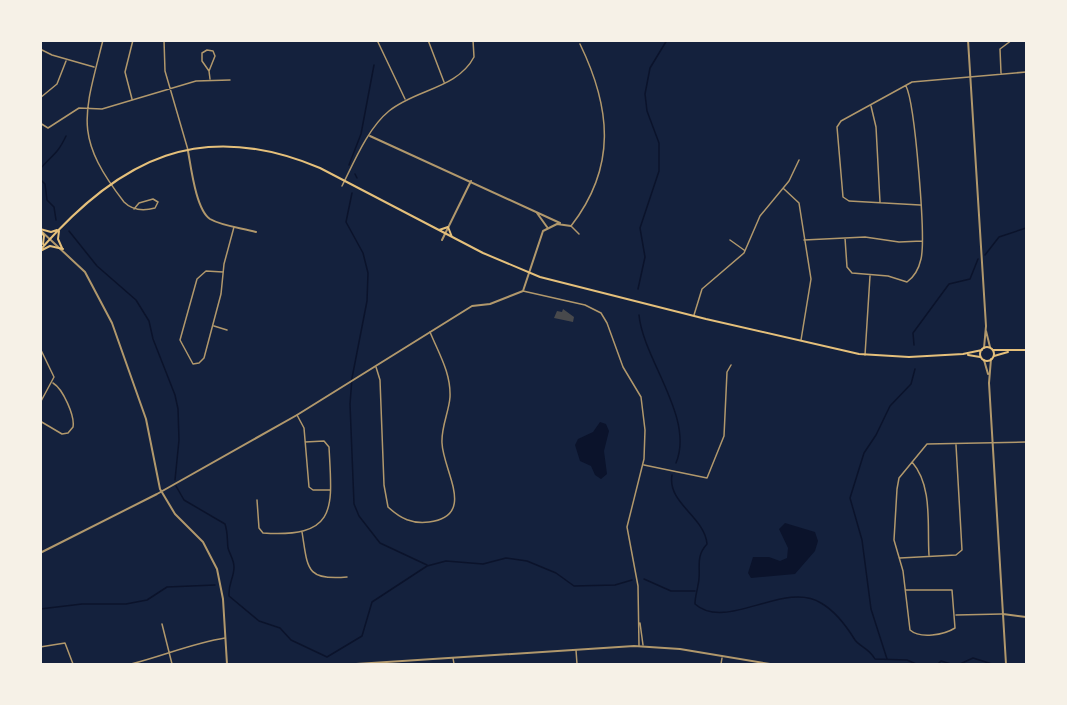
<svg xmlns="http://www.w3.org/2000/svg" width="1067" height="705" font-family="Karla,sans-serif">
<style>
.water{fill:#0b132b}
.lines{fill:none;stroke-linecap:round;stroke-linejoin:round}
.stream{stroke:#0b132b;stroke-width:1.5}
.building{fill:#48494c}
.minor{stroke:#b1986c;stroke-width:1.5}
.tertiary{stroke:#b1986c;stroke-width:2}
.secondary{stroke:#e5c07b;stroke-width:2}
</style>
<rect width="100%" height="100%" fill="#14213d"/>
<path class="water" d="M600 422 606 424 609 431 604 451 607 474 601 479 595 475 591 466 580 461 575 445 578 439 593 432Z
M785 523 815 532 818 541 815 551 795 574 751 578 748 573 753 557H769L780 561 787 558 788 548 779 529Z"/>
<g class="lines">
<path class="stream" d="M349 165 361 134 374 65
M40 169C53 154 57 155 66 136
M355 174 357 178
M40 179 45 184 47 200 54 207 56 220
M352 193 346 222 363 253 368 273 367 301 352 378 350 404 354 504 359 516 380 543 427 565
M69 231 97 266 136 300 149 321 153 339 175 395 178 409 179 440 175 480
M985 255 999 237 1026 228
M638 289 645 257 640 228 659 171V143L647 111 645 94 650 68 667 40
M639 315C643 359 695 418 676 463
M914 345 913 333 949 284 970 279 978 259
M672 475C667 503 705 517 707 544 694 558 702 570 698 585 697 592 695 597 695 604 726 632 785 580 821 603 835 611 847 627 855 640 860 647 869 648 875 659L907 660 916 664
M176 486 184 500 225 524C228 533 227 540 228 548 230 555 234 560 234 567 234 578 228 584 229 596L259 621 280 628 291 640 327 657 362 636 372 602 427 566 446 561 483 564 506 558 527 561 556 573 574 586 615 585 632 580
M644 579 671 591H695
M40 609 82 604H126L147 600 167 587 215 585
M887 659 871 609 862 540 850 498 864 453 876 435 890 406 911 384 915 369
M938 664 941 661 951 664
M960 664 973 658 992 664"/>
</g>
<path class="building" d="M563 309 574 317 573 322 554 318 557 311 562 312Z"/>
<g class="lines">
<path class="minor" d="M103 40C84 116 73 136 124 202 133 211 144 211 155 208L158 202 153 199 139 203 134 209
M164 40 165 71 188 150
M377 40 405 99
M428 40 444 82
M40 49 52 55 94 67
M209 71 202 61V53L207 50 213 51 215 56 209 71 210 79
M1001 73 1000 49 1012 40
M40 98 57 84 66 61
M132 99 125 72 133 40
M871 106 876 127 880 202
M40 123 48 128 79 108 102 109 196 81 230 80
M342 186C354 162 368 128 389 111 416 89 457 89 474 57L473 40
M784 189 799 203 811 279 801 340
M920 205 849 201 843 197 837 127 841 121 912 82 1026 72
M579 234 571 226C617 167 611 108 580 44
M845 238 847 267 852 273 888 276 907 282C914 277 919 268 921 259 926 238 915 104 906 86
M730 240 744 250
M804 240 865 237 899 242 922 241
M223 272 206 271 197 279 180 340 193 364 199 363 204 358 221 294 224 264 234 227
M523 291 585 305 601 313 607 323 623 367 641 397 645 430 644 459 627 527 638 586 639 646
M694 315 702 289 744 253 760 216 789 181 799 160
M214 326 227 330
M40 348 54 377 40 403
M865 355 870 276
M376 367 380 380 384 485 388 507C401 519 412 524 429 522 477 516 443 471 442 443 441 427 449 412 450 397 451 373 439 354 430 332
M297 415 304 428 309 487 313 490H330
M40 421 62 434 68 433 73 427C75 416 63 389 53 383
M912 462C933 486 927 525 929 555
M644 465 707 478 724 436 727 372 731 365
M257 500 259 528 263 533C339 538 332 507 329 447L324 441 305 442
M302 532C308 568 305 581 347 577
M900 558 956 555 962 550 956 445
M906 590H952L955 628C944 635 920 639 910 630L903 571 894 540 897 489 899 478 927 444 1026 442
M956 615 1002 614
M640 623 643 645
M162 624 172 664
M40 647 65 643 73 664
M576 650 577 664
M453 658 454 664
M131 664C163 656 193 643 225 638
M721 664 722 658"/>
<path class="tertiary" d="M968 40 986 326 984 348
M370 136 560 223
M188 151C191 167 196 210 210 219 222 226 242 228 256 232
M537 213 547 227
M40 230 85 272 112 323 146 419 160 489 175 514 203 542 217 569 223 599 227 664
M442 240 471 181
M986 331 990 347
M991 359 989 383 1006 664
M984 360 988 374
M40 553 157 494 297 415 472 306 490 304 523 291 543 231 557 224 571 226
M1003 614 1026 617
M356 664 634 646 680 649 770 664"/>
<path class="secondary" d="M40 229 51 232 57 230
M40 230 44 236 43 244
M439 230 448 227 452 237
M59 231 58 239 62 248
M40 250C121 158 201 118 320 168L483 253 540 277 706 319 859 354 909 357 963 354 982 350
M40 251 50 246 63 249
M980 354a7 7 0 1 1 14 0a7 7 0 1 1-14 0Z
M993 350H1026
M968 355 980 357
M994 356 1008 352"/>
</g>
<rect width="1067" height="705" fill="none" stroke="#f6f1e7" stroke-width="84"/>
</svg>
